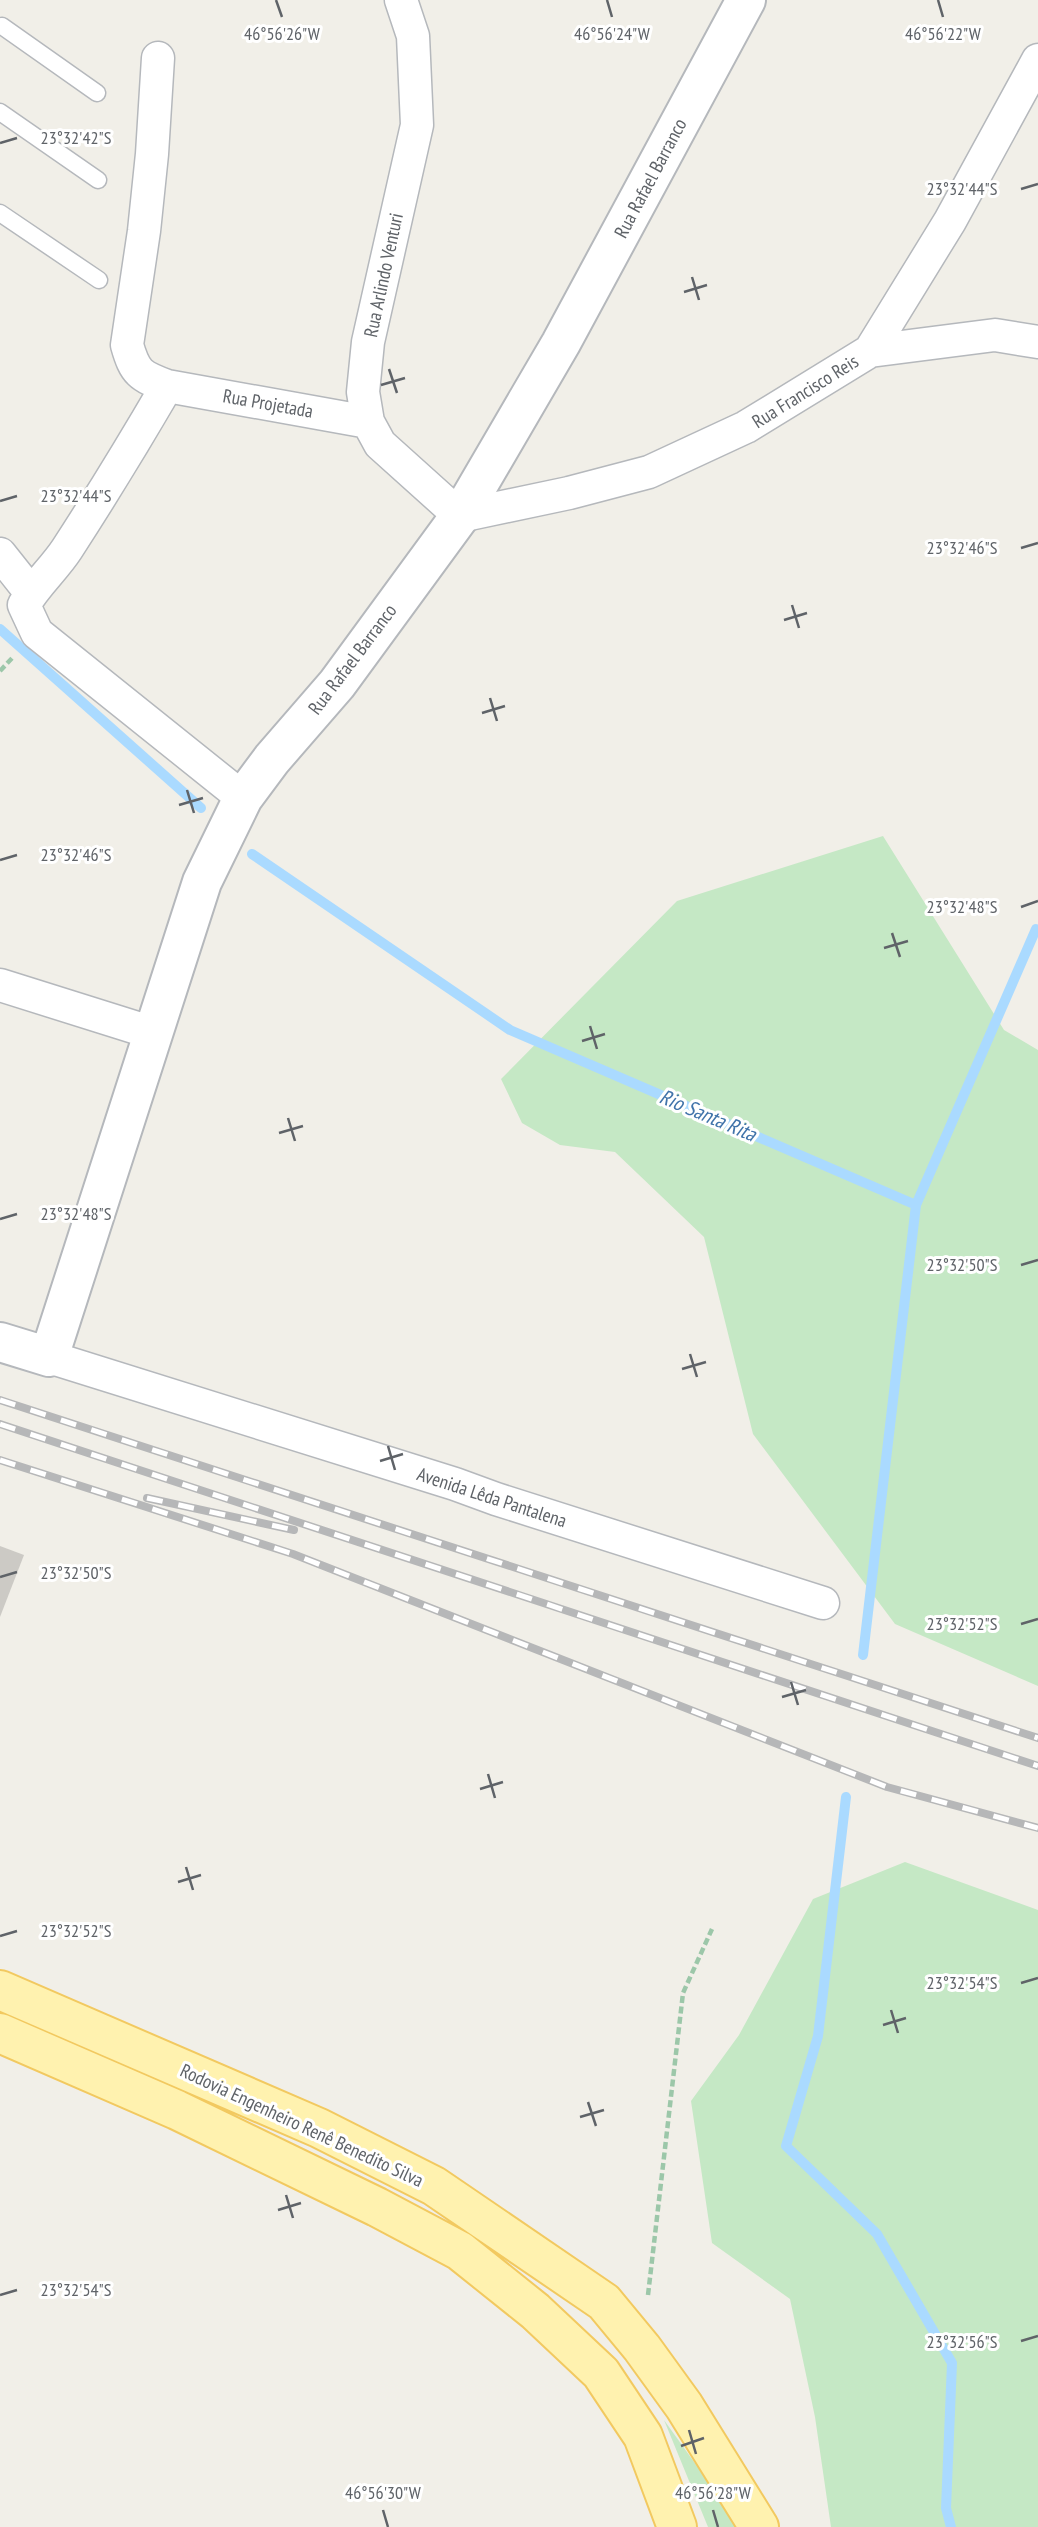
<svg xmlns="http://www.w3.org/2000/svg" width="1038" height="2527" font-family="'PT Sans Narrow',sans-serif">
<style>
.green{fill:#c5e8c5}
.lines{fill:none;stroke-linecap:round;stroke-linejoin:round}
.stream{stroke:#aadaff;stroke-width:10}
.building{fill:#cccac5}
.service-casing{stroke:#b5b8bc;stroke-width:19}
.minor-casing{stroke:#b5b8bc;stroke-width:35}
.tertiary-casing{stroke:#b5b8bc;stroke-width:42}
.primary-casing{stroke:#f2c960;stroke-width:42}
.path{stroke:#9cc7a9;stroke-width:4.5;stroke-dasharray:7 3.5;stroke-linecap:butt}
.service{stroke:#fff;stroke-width:16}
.minor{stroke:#fff;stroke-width:32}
.tertiary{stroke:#fff;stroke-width:38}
.primary{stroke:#fff2af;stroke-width:38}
.rail-casing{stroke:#b6b7b8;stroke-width:8}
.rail{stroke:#fff;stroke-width:5;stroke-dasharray:16;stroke-linecap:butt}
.ticks{fill:none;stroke:#5f6368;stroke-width:2.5}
.labels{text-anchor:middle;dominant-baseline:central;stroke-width:6;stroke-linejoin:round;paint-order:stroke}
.street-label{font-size:19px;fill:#5f6368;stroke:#fff}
.water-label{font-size:21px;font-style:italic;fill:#4174aa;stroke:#fff}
.ticks-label{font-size:18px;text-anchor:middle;fill:#5f6368;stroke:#fff;stroke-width:6;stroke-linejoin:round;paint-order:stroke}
</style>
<rect width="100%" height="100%" fill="#f1efe8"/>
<path class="green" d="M883 836 1004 1030 1038 1050V1686L895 1624 753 1434 704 1237 615 1152 560 1145 522 1123 501 1079 677 901Z
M905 1862 1038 1910V2527H831L815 2417 790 2299 712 2243 691 2101 739 2035 813 1899Z
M664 2420 732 2515 739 2527H708Z"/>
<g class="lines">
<path class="stream" d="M0 629 201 808
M252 854 510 1030 916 1205 1036 929
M863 1655 916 1205
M846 1797 818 2036 786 2146 877 2234 952 2363 946 2508 951 2527"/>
</g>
<path class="building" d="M0 1546 24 1555 0 1617Z"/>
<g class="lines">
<g class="service-casing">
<path id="service" d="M2 26 97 93
M0 112 98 180
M0 213 99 280"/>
</g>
<g class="minor-casing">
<path id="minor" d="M401 0 413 36 417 125 368 342 363 392 368 422 380 444 460 516 569 493 649 472 746 427 870 351 950 221 1038 60
M158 58 152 154 144 231 127 345C135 373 140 376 167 386L368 422
M870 351 995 335 1038 342
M167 386C135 441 102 495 67 549 54 569 36 584 24 605L37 633 243 798
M0 554 31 593
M0 985 153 1033
M49 1357 455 1484 496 1499 823 1603"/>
</g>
<g class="tertiary-casing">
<path id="tertiary" d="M0 1342 49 1357 202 882 243 798 272 759 337 684 460 516 561 343 746 0"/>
</g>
<g class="primary-casing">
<path id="primary" d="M0 1990 319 2128 434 2186 604 2302 642 2348 684 2406 759 2527
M0 2033 177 2110 377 2207 460 2251 535 2311 601 2373 643 2436 677 2527"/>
</g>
<path class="path" d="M0 671 14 656
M648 2295 683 1993 712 1929"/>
<use href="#service" class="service"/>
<use href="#minor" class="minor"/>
<use href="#tertiary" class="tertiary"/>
<use href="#primary" class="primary"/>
<g class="rail-casing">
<path id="rail" d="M0 1400 1038 1738
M0 1424 1038 1766
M0 1460 293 1554 887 1787 1038 1828
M147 1498 294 1530"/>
</g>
<use href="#rail" class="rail"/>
</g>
<path class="ticks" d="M276 0 282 17M607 0 612 17M938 0 943 17M0 143 17 138M1021 189 1038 184M692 277 699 300M684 292 707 285M389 369 397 393M381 385 405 378M0 501 17 496M1021 548 1038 543M792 605 799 628M784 620 807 613M490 698 497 721M482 713 505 706M187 790 194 813M179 805 203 798M0 860 17 855M1021 907 1038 901M892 933 900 957M884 948 908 941M590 1026 597 1049M582 1041 605 1034M288 1118 295 1141M279 1133 303 1126M0 1219 17 1214M1021 1265 1038 1260M690 1354 697 1377M682 1369 706 1362M388 1446 395 1470M380 1461 403 1454M0 1577 17 1572M1021 1624 1038 1619M791 1682 798 1705M782 1697 806 1690M488 1774 495 1798M480 1789 503 1782M186 1867 193 1890M178 1882 201 1875M0 1936 17 1931M1021 1983 1038 1978M891 2010 898 2033M883 2025 906 2018M588 2102 596 2126M580 2117 604 2110M286 2195 293 2218M278 2210 301 2203M0 2295 17 2290M1021 2341 1038 2336M689 2430 696 2454M681 2446 704 2438M383 2510 388 2527M713 2510 718 2527"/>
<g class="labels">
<g class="street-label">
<text transform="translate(650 178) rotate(-62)">Rua Rafael Barranco</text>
<text transform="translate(383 275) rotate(-78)">Rua Arlindo Venturi</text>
<text transform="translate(805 391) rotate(-32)">Rua Francisco Reis</text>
<text transform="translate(268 403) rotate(10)">Rua Projetada</text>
<text transform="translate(352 659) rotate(-53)">Rua Rafael Barranco</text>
<text transform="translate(492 1497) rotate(18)">Avenida Lêda Pantalena</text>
<text transform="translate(302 2125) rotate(25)">Rodovia Engenheiro Renê Benedito Silva</text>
</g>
<g class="water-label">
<text transform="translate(708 1115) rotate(23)">Rio Santa Rita</text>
</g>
</g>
<g class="ticks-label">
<text x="282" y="40">46°56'26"W</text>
<text x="612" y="40">46°56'24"W</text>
<text x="943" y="40">46°56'22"W</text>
<text x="76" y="144">23°32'42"S</text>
<text x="962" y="195">23°32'44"S</text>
<text x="76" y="502">23°32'44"S</text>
<text x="962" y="554">23°32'46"S</text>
<text x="76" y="861">23°32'46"S</text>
<text x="962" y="913">23°32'48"S</text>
<text x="76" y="1220">23°32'48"S</text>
<text x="962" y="1271">23°32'50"S</text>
<text x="76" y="1579">23°32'50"S</text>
<text x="962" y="1630">23°32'52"S</text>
<text x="76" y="1937">23°32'52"S</text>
<text x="962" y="1989">23°32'54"S</text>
<text x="76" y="2296">23°32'54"S</text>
<text x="962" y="2348">23°32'56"S</text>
<text x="383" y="2499">46°56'30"W</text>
<text x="713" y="2499">46°56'28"W</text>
</g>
</svg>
